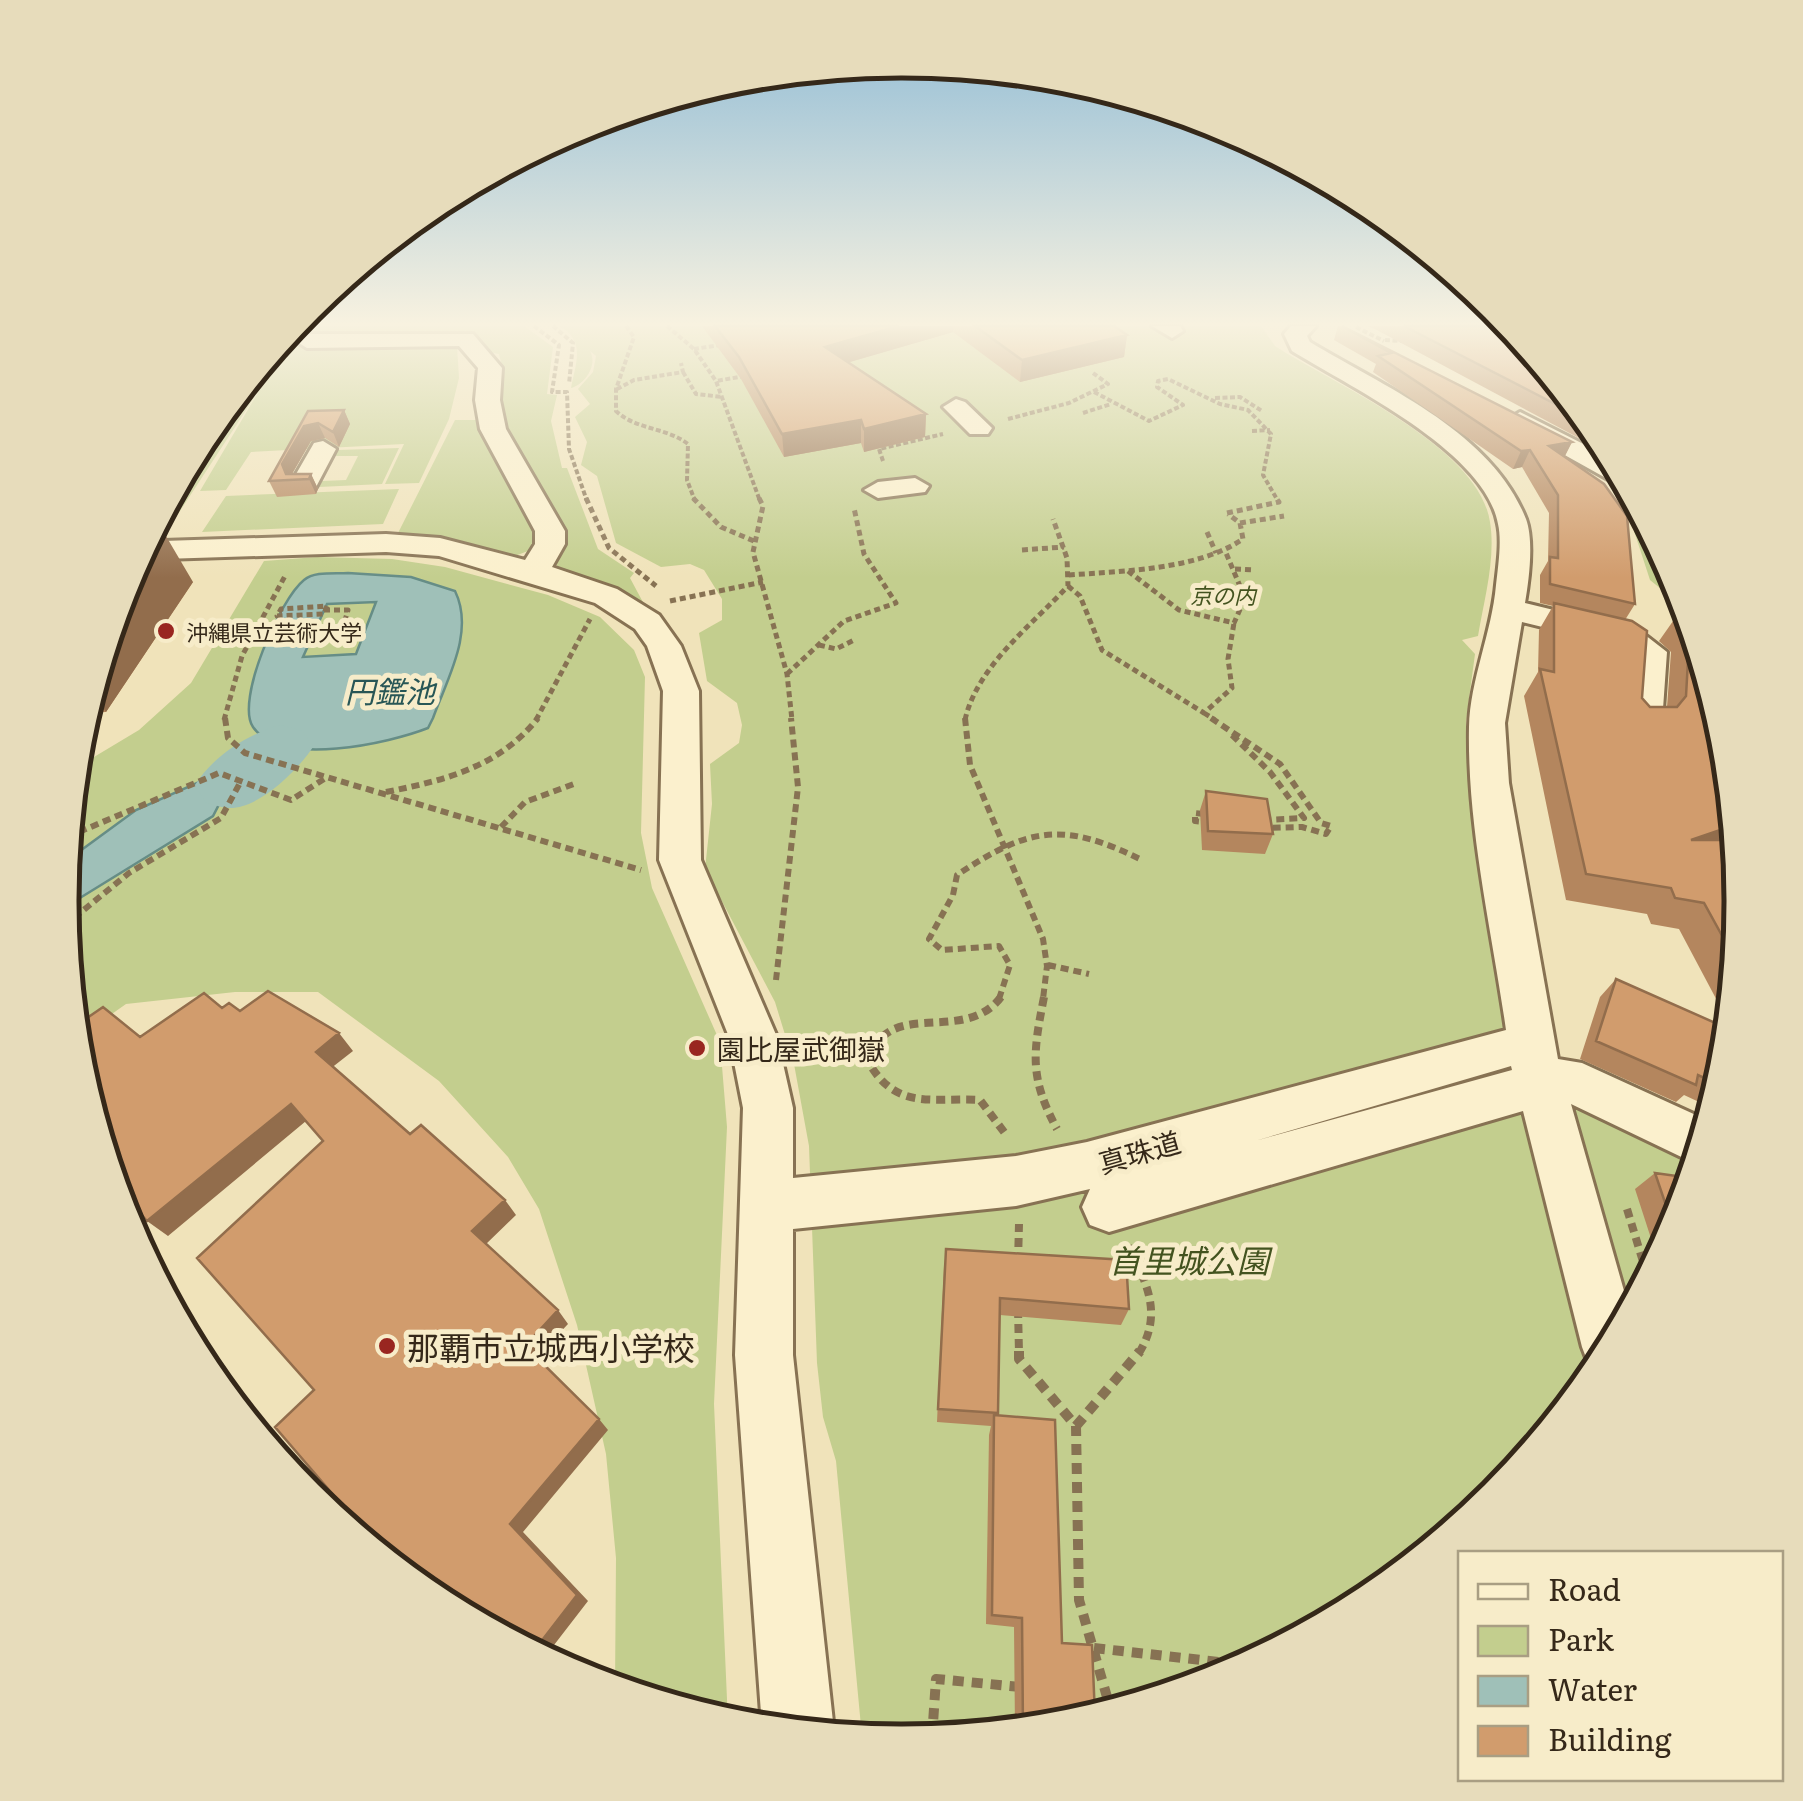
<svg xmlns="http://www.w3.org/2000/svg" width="1803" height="1801" font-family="Literata,'Noto Sans JP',serif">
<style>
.green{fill:#c3ce8e}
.water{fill:#9fc0b8;stroke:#668d86;stroke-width:2.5;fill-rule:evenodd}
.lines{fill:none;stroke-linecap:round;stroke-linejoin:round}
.river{fill:#9fc0b8;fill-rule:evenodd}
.minor-casing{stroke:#877253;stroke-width:6}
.path-far4{stroke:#877253;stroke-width:4;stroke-dasharray:5 2.5;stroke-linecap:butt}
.path-far3{stroke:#877253;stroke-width:5;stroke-dasharray:6 4;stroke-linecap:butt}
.path-far2{stroke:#877253;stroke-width:6;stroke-dasharray:8 5;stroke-linecap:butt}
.path-far1{stroke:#877253;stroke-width:8;stroke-dasharray:9 6;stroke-linecap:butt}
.path{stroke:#877253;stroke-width:10;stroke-dasharray:11 8;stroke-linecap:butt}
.minor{fill:#fbf0cd;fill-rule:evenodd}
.wall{fill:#b4865e}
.shaded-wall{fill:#926d4c}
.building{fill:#d19c6d;stroke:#926d4c;stroke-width:2.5}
.poi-dot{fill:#992620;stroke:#f7ecc9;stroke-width:4}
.labels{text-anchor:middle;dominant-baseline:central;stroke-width:10;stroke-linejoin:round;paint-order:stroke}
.far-park-label{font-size:22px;font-style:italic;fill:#43531f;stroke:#f7ecc9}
.far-poi-label{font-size:22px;fill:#352819;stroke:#f7ecc9;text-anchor:start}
.poi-label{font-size:28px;fill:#352819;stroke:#f7ecc9;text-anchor:start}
.street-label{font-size:28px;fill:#352819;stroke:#f7ecc9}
.water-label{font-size:30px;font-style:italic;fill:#285656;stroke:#f7ecc9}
.near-park-label{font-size:32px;font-style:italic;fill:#43531f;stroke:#f7ecc9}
.near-poi-label{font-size:32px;fill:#352819;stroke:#f7ecc9;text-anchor:start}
.rim{fill:none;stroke:#352819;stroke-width:5}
</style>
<rect width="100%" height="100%" fill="#f0e3ba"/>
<path class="green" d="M300 326H524L553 347 547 394 557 395 551 421 562 468H567L598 549 634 573 630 578 645 606 600 582 565 574 557 567 558 531 514 452 496 406 504 375 499 354 457 346 459 378 449 419 419 483 385 484 404 444 251 452 226 490 200 491 260 389 161 540 251 375 283 336Z
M559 326H1261L1275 346C1335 385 1479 446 1490 522 1496 558 1484 600 1478 636L1462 640 1475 654 1466 721 1470 780 1509 1060 1673 1144 1695 1167C1601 1474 1307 1701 991 1732 947 1737 906 1741 862 1737L836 1461 823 1417 817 1363 809 1146 794 1064 775 1002 705 869 712 804 710 764 739 743 742 725 737 703 707 681 699 633 722 620V599L704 570 690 564 661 567 616 543 597 476 581 465 587 442 575 417 590 404 578 389 593 372 596 356 590 351C598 365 585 384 571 388 576 362 586 341 559 326Z
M455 420H479C485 435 491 451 500 464 520 492 545 512 536 548L512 557 467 544 396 537Z
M399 448 382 484 319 487 322 481 346 480 358 456H335L338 450Z
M399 489 383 524 202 532 226 496Z
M1634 531H1652L1678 579 1688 611 1650 580Z
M317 557 392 559 445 567 548 595 600 617 634 650 645 677 641 833 652 888 720 1042 727 1127 714 1404 728 1722 615 1688 616 1558 606 1454 577 1325 539 1209 508 1157 439 1081 318 992H235L126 1004 75 1040 61 900 74 769 139 730 191 683 264 561Z"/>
<path class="water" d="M348 573 411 577 455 591C475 632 447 679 433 718L428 728C390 743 281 768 253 727 235 701 280 599 304 580 315 571 334 574 348 573ZM376 602 356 654 303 657 327 604Z
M208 778 229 785 213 816 62 909 65 862 136 810Z"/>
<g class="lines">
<path class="river" d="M280 725 303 731 313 747C298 770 259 809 229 808 222 808 212 804 205 802L195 785C213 756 248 734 280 725Z"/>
<g class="minor-casing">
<path id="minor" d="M1152 326H1180L1183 331 1172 338Z
M1291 326H1316L1307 336 1310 342C1386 388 1491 431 1526 519 1534 541 1529 580 1525 603L1640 631 1667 652 1662 723 1657 731H1631L1626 723 1633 656 1616 645 1522 622 1505 723 1509 783 1558 1059 1582 1063 1709 1121 1696 1164 1571 1104 1630 1312 1598 1371 1590 1368 1582 1347 1523 1111 1109 1232 1090 1225 1082 1207 1090 1189 1016 1206 793 1229V1355L834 1731 762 1727 735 1355 743 1108 729 1037 659 860 663 691 647 646 635 629 595 603 439 556 386 552 163 559 148 550 163 541 386 534 440 538 525 560 535 544V531L480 429 475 400 478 368 459 346 307 348 296 341 307 334H473L502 368 500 400 506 429 565 531V544L552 567 617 589 659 615 681 646 699 691 701 860 777 1037 793 1108V1178L1016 1156 1087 1142 1506 1030C1492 931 1467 828 1469 727 1470 680 1492 632 1496 585 1498 567 1502 541 1498 524 1485 451 1350 387 1292 351L1284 334ZM1511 1066 1512 1070 1255 1141 1501 1069Z
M956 399 965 402 992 428 988 434H970L943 407Z
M1520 412 1615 460 1627 483 1613 482 1511 425 1507 420Z
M323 441 336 449 316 487H296L292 481 314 443Z
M915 478 929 486 925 492 878 498 864 490 878 482Z"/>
</g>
<path class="path-far4" d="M534 326 559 345 552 392H567L569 449 587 501
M553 326 573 343 569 384
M626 326 634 337 616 389V411C636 430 666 427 688 444L687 480 695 501
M667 326 694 349 716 381
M1356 327 1384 341
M1385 340 1403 341
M694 349 720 345
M683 372 696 394 723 397
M745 376 716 381 760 501
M617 389 634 380 683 372 681 363
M1094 392 1149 421 1183 405 1157 387 1158 381 1168 379 1220 404 1248 410 1271 434 1263 475 1278 501
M1215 398 1240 397 1262 411
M1083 413 1111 404
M1008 419 1069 403 1108 384 1093 373
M1252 431 1270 430
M883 461 879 449 943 434"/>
<path class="path-far3" d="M586 498 609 548 656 586
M693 498 721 527 754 541
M759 498 763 506 753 552 787 674 792 720
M1227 513 1279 502 1276 498
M1240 523 1284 516
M1207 532 1216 553
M1022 550 1064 547
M1235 569 1254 570
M1128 571 1179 610 1234 623 1245 598 1226 553
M1069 575C1123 571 1197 570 1243 539L1240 523 1228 514
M1068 586 1080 596 1102 650 1204 713 1232 688 1228 659 1234 623
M670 601 763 582
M327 606 324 614 277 616 281 609Z
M324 610H348L344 624
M819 645 836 649 854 640
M787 674 844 621 896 603 864 554 854 508
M1204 713 1215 720
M224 720 242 656 285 576
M536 720 590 619
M965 720C977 666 1032 625 1068 586L1067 558 1053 519"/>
<path class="path-far2" d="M225 718 228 738 245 753 641 870
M965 718 970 765 1043 939 1047 966 1043 999
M1211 718 1280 764 1321 823 1331 826 1326 834 1302 827 1267 828
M1232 735 1270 772 1304 818 1266 820
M386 792C446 780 499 767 538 718
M1204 814 1195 813V821L1205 822
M501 827 525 802 574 784
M67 837 219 773 291 800 327 777
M64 926 129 873 221 818 241 781
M1048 965 1089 974
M776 980 798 787 791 718
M999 999 1010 965 999 946 942 950 929 939 953 895 957 875C1029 827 1063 821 1142 860"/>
<path class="path-far1" d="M1001 997C963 1047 885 994 869 1063 897 1111 932 1097 980 1100L1007 1136
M1044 997C1033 1053 1029 1077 1057 1129
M1627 1209 1648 1278
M1128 1246C1147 1283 1163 1314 1139 1353
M1018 1262 1019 1224
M1018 1309 1019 1353"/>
<path class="path" d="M1019 1351V1359L1076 1426 1079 1600 1107 1697 1116 1709
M1076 1426 1140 1351
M1094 1648 1246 1665
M932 1738 936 1679 1021 1687"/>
<use href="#minor" class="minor"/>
</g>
<path class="wall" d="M702 326H1114L1127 335 1124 357 1020 382 953 332 849 362 926 414 925 437 864 452 861 443 784 457 741 379Z
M1338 326H1343L1572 442 1564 457 1635 604 1625 620 1642 698 1650 707H1667L1671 652 1659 641 1678 614 1690 617 1742 901 1730 1025 1679 929 1651 924 1647 914 1566 900 1524 696 1538 672 1539 630 1553 606 1540 603V575L1548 561 1549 513 1522 467 1513 469 1373 372 1376 364 1334 340Z
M1367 326H1512L1601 434 1610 451 1605 452 1375 329Z
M344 410 350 424 339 447 325 438 311 441 292 474H311L318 489 316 494 277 497 269 481 308 411Z
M125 578 193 582 106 712 84 713Z
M1206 791 1273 834 1265 854 1202 850 1200 810Z
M1616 979 1726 1065 1712 1108 1684 1095 1676 1102 1580 1059 1600 997Z
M1655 1173 1678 1223 1658 1260 1635 1189Z
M944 1266 1129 1309 1121 1325 1000 1315 998 1416 1062 1643 1065 1725 1015 1730 1014 1627 986 1624 989 1435 991 1426 937 1422Z"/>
<path class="shaded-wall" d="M899 326H953V332L826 369 825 347Z
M1127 335 1124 357 1020 382 1022 360Z
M344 410 350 424 339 447 333 432Z
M926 414 925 437 864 452V429Z
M861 420V443L784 457 782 434Z
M318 423 325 438 311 441 289 479 282 464 304 426Z
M1572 442 1563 460 1549 446Z
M1530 450 1522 467 1513 469 1521 451Z
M311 474 318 489 316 494 309 479Z
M163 531 193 582 106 712 91 692 123 584Z
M1735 825 1736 843 1691 840Z
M339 1033 353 1051 330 1069 316 1052Z
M291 1104 306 1121 168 1236 147 1221Z
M113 1183 135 1199 121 1209Z
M505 1200 516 1215 484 1246 472 1231Z
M558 1310 568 1324 536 1358 525 1346Z
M599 1419 608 1430 523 1532 588 1601 544 1658 533 1652 510 1524Z"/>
<path class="building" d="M715 326H899L825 347 926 414 864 429 861 420 782 434 739 357Z
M975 326H1114L1127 335 1022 360Z
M1342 326 1572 442 1549 446 1604 484 1627 516 1635 604 1550 584V557L1558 558V495L1530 450 1521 451 1378 356 1391 353Z
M1404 326H1512L1592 423Z
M344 410 333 432 318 423 304 426 282 464 286 474H311L309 479 269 481 308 411Z
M163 531 123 584 150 532Z
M1554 603 1632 621 1647 631 1642 698 1650 707H1677L1686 696 1690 625 1678 614 1690 617 1726 737 1735 825 1691 840H1736L1742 901 1736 961 1704 903 1675 898 1671 888 1586 874 1540 669 1554 672Z
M1206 791 1267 799 1273 834 1208 831Z
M1616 979 1729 1029 1726 1065 1720 1085 1698 1075 1696 1085 1596 1041Z
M268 991 339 1033 316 1052 410 1134 421 1125 505 1200 472 1231 558 1310 525 1346 599 1419 510 1524 577 1595 533 1652 434 1599 361 1539 366 1533 275 1427 314 1390 197 1258 323 1141 291 1104 147 1221 113 1183 77 1064 74 1038 80 1033 74 1027 103 1007 140 1037 204 993 222 1008 229 1003 240 1011Z
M1655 1173 1691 1178 1678 1223 1674 1229Z
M946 1249 1126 1260 1129 1309 1000 1298 998 1413 938 1409Z
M994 1415 1055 1420 1062 1643 1092 1645 1095 1716 1065 1725 1023 1729 1022 1618 992 1615Z"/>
<linearGradient id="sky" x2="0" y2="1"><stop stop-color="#8bb9d5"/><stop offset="0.56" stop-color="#f8f2e0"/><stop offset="1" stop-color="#f8f2e0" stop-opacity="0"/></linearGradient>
<rect width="1803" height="578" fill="url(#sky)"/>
<g class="poi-dot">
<circle cx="166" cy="631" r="10"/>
<circle cx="697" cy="1048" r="10"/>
<circle cx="387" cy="1346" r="10"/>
</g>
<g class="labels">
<g class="far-park-label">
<text x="1223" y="594">京の内</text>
</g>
<g class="far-poi-label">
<text x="186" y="631">沖縄県立芸術大学</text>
</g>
<g class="poi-label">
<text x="717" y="1048">園比屋武御嶽</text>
</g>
<g class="street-label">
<text transform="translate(1139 1151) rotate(-16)">真珠道</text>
</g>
<g class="water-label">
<text x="390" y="690">円鑑池</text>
</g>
<g class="near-park-label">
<text x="1189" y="1259">首里城公園</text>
</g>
<g class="near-poi-label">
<text x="407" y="1346">那覇市立城西小学校</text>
</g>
</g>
<path d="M0 0H1803V1801H0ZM901 78H902A822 822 0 0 1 1724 900V902A822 822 0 0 1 902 1724H901A822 822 0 0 1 79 902V900A822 822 0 0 1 901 78Z" fill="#e7dcbb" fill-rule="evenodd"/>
<path class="rim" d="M901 78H902A822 822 0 0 1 1724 900V902A822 822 0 0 1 902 1724H901A822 822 0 0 1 79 902V900A822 822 0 0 1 901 78Z"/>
<rect x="1458" y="1551" width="325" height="230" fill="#f7ecc9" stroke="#a99e83" stroke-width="2.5"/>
<rect x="1478" y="1584" width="50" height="15" fill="#fbf0cd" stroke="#a99e83" stroke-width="2.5"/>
<text x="1548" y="1601" font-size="30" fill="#352819">Road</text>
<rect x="1478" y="1626" width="50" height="30" fill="#c3ce8e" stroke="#a99e83" stroke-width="2.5"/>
<text x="1548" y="1651" font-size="30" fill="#352819">Park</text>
<rect x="1478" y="1676" width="50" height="30" fill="#9fc0b8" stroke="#a99e83" stroke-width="2.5"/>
<text x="1548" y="1701" font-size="30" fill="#352819">Water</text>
<rect x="1478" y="1726" width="50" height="30" fill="#d19c6d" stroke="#a99e83" stroke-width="2.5"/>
<text x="1548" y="1751" font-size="30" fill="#352819">Building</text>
</svg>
